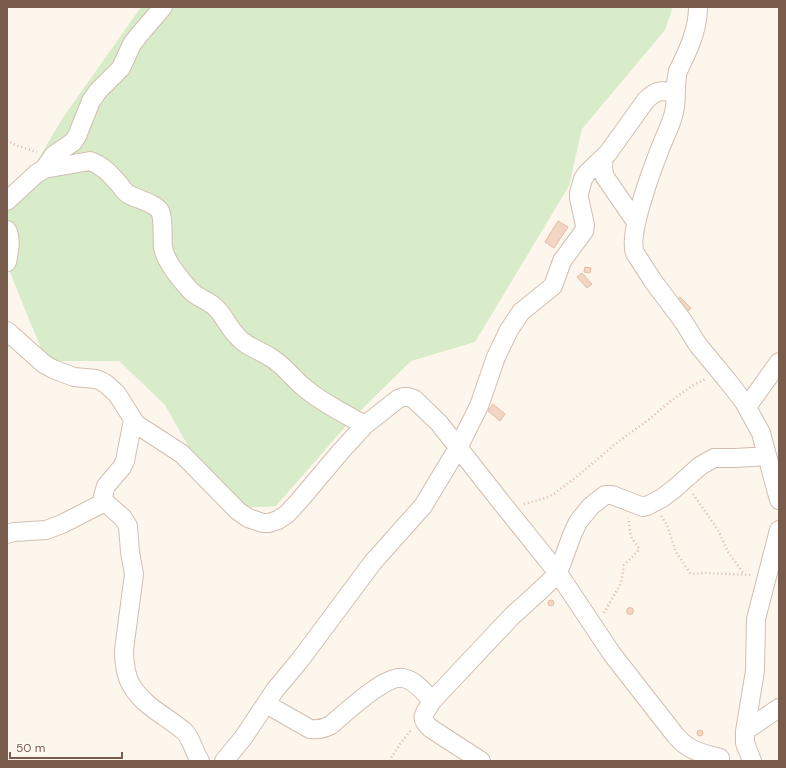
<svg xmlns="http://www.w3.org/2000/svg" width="786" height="768" font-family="'DM Sans',sans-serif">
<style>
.green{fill:#d8ecc9}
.building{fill:#f3d5c3;stroke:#e6bba3}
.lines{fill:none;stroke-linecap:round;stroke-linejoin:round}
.minor-casing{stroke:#d1beb0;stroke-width:20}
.path{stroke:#d9b8a5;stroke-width:2.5;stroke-dasharray:1 3;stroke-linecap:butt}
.minor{stroke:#fff;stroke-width:18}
</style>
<rect width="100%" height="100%" fill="#fdf6ec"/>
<path class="green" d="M141 7H673L665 30 582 129 569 186 475 342 411 361 353 418 276 506 239 508 206 478 165 405 119 361H46L7 265V212L62 119Z"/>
<path class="building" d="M558 221 568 227 554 248 545 242Z
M585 267 591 268 590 273 584 272Z
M582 273 592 284 587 288 577 277Z
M680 297 691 308 685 314 674 303Z
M493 404 505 414 500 421 488 411Z
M548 603a3 3 0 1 1 6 0a3 3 0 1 1-6 0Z
M626.5 611a3.5 3.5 0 1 1 7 0a3.5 3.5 0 1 1-7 0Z
M697 733a3 3 0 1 1 6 0a3 3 0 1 1-6 0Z"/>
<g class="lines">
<g class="minor-casing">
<path id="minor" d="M698 7C698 30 688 51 678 71 674 86 678 102 673 116 671 124 667 132 664 139 655 161 627 233 635 253L653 281 683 321 698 345 727 380 744 402 761 433 779 500
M604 157C603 164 602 170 605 177L636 222
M44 169 54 155 73 142 77 136 91 101 98 91 121 68 132 44 139 35 163 7
M7 201 36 174 44 169 90 161C104 166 110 174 120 185 122 188 125 192 128 194 136 199 155 203 160 211 164 219 162 238 163 247 165 261 181 280 190 290 197 298 208 300 215 307 224 315 228 327 237 336 245 346 259 350 270 357 284 365 293 379 306 389 324 404 345 414 365 425
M7 230C12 240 9 251 7 262
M7 331 44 364 53 369 74 377 96 379 101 381 106 384 117 394 136 424 182 454 238 511 248 518 263 523H269L278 520 287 514 299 501 342 450 365 425 398 399 403 397H408L414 399 439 423 497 497 558 573 612 654 676 736C689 751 701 753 720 758
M747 407 779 362
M133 420 125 461 122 467 106 486 103 496 105 502 123 518 128 526 130 552 134 574 124 650C124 662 126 678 133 688 146 708 168 717 185 732 192 740 194 752 200 761
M7 534 14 532 46 530 62 524 105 502
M266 704 310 729C318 730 324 729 331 725 345 713 385 675 403 678 415 680 425 693 432 701
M745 731 779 708
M224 761 243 738 275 690 300 660 373 562 423 506 458 448 479 406 496 357 509 330 521 312 553 286 562 261 584 231 585 225 579 198V193L583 179 587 173 608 153 646 100C658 89 660 91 675 92
M481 761 430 728C418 716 425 714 432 701L512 616 544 587 558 573 572 535 578 522 591 506 605 495H612L643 507 647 506 662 498 674 489 700 466 714 458H735L767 456
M752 761 745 743V731L755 671 756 619 779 530"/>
</g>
<path class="path" d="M7 140 15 145 37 152
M693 494 718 530 728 552 744 574
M524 504 546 498 555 493 575 478 619 441 647 421 672 400 695 384 706 379
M661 516 667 525 676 552 690 573 696 574 705 573 752 575
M604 613 621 583 624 565 639 550C638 545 634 542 632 538 629 532 630 524 628 518
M389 761 403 740 412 729"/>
<use href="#minor" class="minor"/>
</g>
<rect width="786" height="768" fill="none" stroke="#7a5c4d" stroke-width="16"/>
<path d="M10 752v6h112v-6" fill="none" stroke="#7a5c4d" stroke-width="2"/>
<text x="16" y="752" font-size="12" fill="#7a5c4d" stroke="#fffaf3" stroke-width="3" paint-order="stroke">50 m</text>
</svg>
